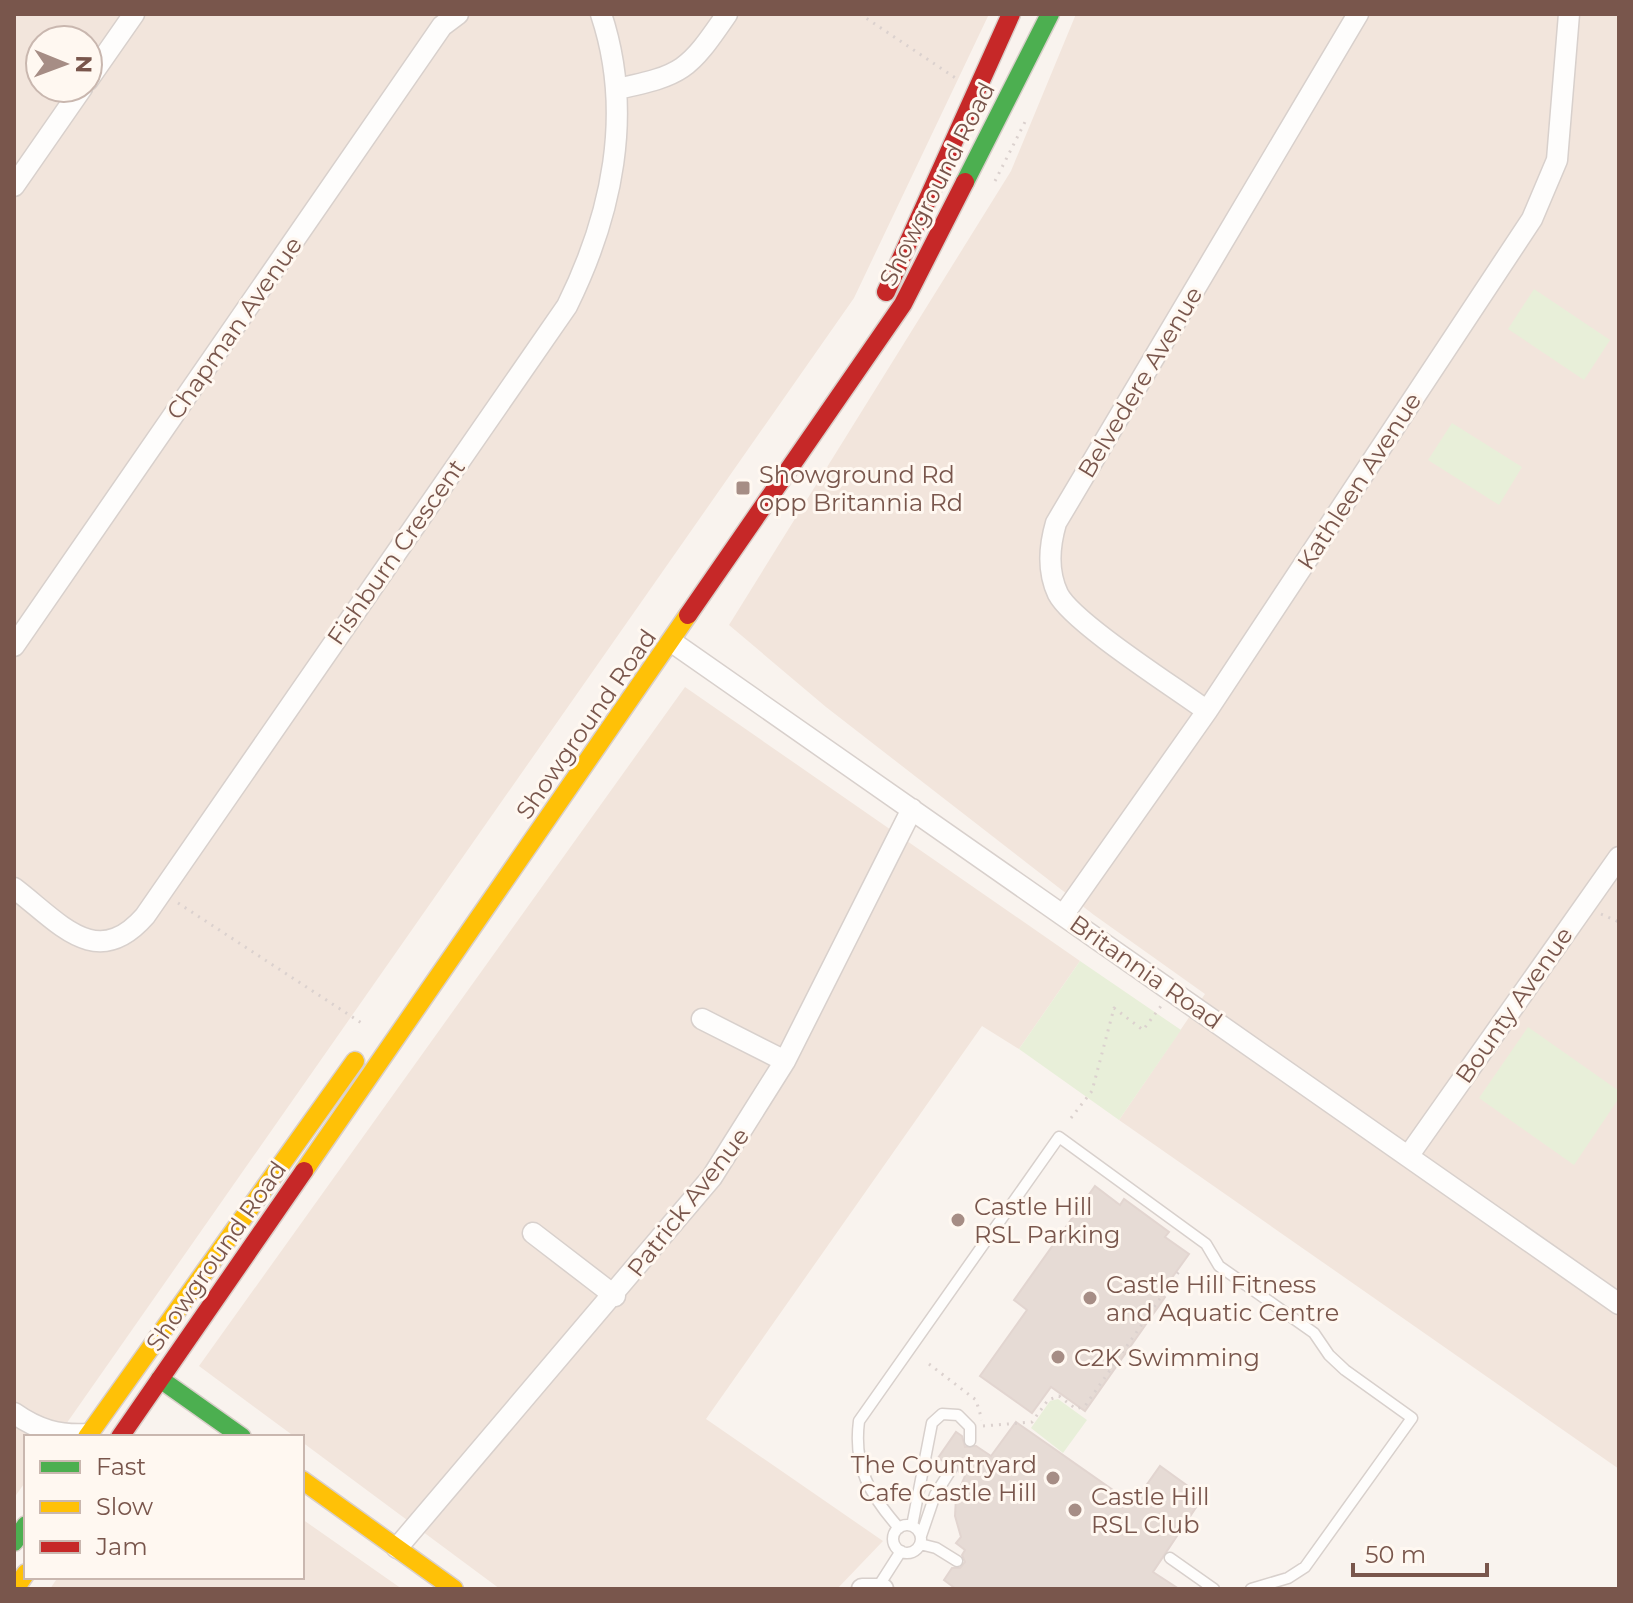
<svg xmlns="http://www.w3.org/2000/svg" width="1633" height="1603" font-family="Montserrat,sans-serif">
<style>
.residential{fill:#f2e5dc;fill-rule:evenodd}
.green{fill:#e8efd9}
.building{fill:#e6dbd5;stroke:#e2d5d0;stroke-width:2}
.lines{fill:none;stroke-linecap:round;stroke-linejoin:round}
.lane-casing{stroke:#d8d0cc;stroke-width:13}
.street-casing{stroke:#d8d0cc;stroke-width:23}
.fast-casing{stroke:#d9cfca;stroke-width:21}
.slow-casing{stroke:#d9cfca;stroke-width:21}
.jam-casing{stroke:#d9cfca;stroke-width:21}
.path{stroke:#dbd1ce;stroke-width:3;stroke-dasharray:2 6;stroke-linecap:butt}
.lane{stroke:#fefdfc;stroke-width:10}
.street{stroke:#fefdfc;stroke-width:20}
.fast{stroke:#4caf50;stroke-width:18}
.slow{stroke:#ffc107;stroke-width:18}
.jam{stroke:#c62828;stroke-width:18}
.poi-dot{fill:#a68d85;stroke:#fff8f1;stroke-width:3}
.labels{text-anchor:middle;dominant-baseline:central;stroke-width:6;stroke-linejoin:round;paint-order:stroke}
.street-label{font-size:24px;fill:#79564c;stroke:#fff8f1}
.poi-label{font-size:24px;fill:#79564c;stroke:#fff8f1;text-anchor:start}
</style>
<rect width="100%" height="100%" fill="#f9f3ee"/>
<path class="residential" d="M14 14H989L854 298 57 1437H26V1481L14 1498ZM40 40H88V88H40Z
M1076 14H1619V1469L1119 1120 1205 994 1094 915 826 707 729 625 1011 171Z
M685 687 1080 961 1019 1049 982 1026 706 1419 883 1541 837 1589H500L302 1442V1437H295L199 1366Z
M302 1519 402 1589H50L58 1577H302Z"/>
<path class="green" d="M1534 289 1610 340 1584 380 1508 329Z
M1452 423 1522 467 1499 505 1428 460Z
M1080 961 1181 1030 1119 1120 1019 1049Z
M1528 1027 1619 1091V1098L1574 1165 1479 1098Z
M1058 1399 1087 1420 1063 1453 1031 1428 1050 1401Z"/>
<path class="building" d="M1095 1186 1120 1205 1124 1199 1169 1232 1165 1237 1189 1254 1161 1293 1165 1297 1085 1411 1051 1387 1032 1413 980 1376 1027 1310 1014 1300Z
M1016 1422 1133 1504 1160 1466 1203 1497 1153 1572 1179 1589H956L944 1580 952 1568H960L965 1562 962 1555 965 1550 956 1543 961 1537 955 1516 956 1497 965 1476 959 1472 957 1462 946 1463 938 1458 956 1432 962 1436 965 1447 976 1446 991 1456Z"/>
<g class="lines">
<g class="lane-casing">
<path id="lane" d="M893 1539a14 14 0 1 1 28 0a14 14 0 1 1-28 0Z
M912 1526 932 1423 942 1414 958 1415 970 1427V1441
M899 1528C870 1495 853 1467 859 1421L1059 1137 1206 1244 1219 1266 1314 1333 1329 1355 1345 1370 1412 1418 1305 1567 1288 1578 1251 1589
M921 1536 935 1495 952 1468
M920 1544 936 1548 957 1561
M1170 1558 1214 1589
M878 1587 901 1551"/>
</g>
<g class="street-casing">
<path id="street" d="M88 80 134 14
M617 89C683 75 688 71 727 14
M14 186 82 88
M672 642 1619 1304
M14 646 442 26 458 14
M1207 711C1176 688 1073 623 1058 594 1047 571 1049 547 1056 523L1358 14
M14 888C59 922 96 972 145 916L567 306C612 215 634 113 601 14
M1064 914 1207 711 1532 219 1557 160 1569 14
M702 1019 785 1061
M1409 1155 1619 857
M533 1233 615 1296
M14 1413C38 1430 59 1436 89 1434
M397 1548 712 1177 785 1061 912 809
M862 1589H883"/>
</g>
<g class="fast-casing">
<path id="fast" d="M965 182 1050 14
M160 1379 242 1437
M14 1542 26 1525"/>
</g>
<g class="slow-casing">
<path id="slow" d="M304 1171 688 615
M87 1437 355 1061
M302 1480 454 1589
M15 1589 26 1573"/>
</g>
<g class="jam-casing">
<path id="jam" d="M886 292 1011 14
M688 615 903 304 965 182
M120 1437 304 1171"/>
</g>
<path class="path" d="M860 14 957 79
M995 181 1026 120
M178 903 363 1024
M1601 914 1619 922
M1071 1118 1092 1091 1114 1008 1143 1030 1161 1006
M929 1364 976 1400 982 1420
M983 1426 1032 1422 1048 1400 1059 1396 1076 1409 1085 1406 1180 1270"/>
<use href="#lane" class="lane"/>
<use href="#street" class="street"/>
<use href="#fast" class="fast"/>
<use href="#slow" class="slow"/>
<use href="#jam" class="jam"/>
</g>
<g class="poi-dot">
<rect x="735" y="480" width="16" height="16" rx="4"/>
<circle cx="958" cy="1220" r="8"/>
<circle cx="1090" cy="1298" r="8"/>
<circle cx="1058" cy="1357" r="8"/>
<circle cx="1053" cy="1478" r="8"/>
<circle cx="1075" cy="1510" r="8"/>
</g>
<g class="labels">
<g class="street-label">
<text transform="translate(937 184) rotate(-63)">Showground Road</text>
<text transform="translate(234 328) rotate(-55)">Chapman Avenue</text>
<text transform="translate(1140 382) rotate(-59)">Belvedere Avenue</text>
<text transform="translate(1359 481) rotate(-57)">Kathleen Avenue</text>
<text transform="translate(396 552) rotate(-55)">Fishburn Crescent</text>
<text transform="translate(586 724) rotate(-55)">Showground Road</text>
<text transform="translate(1146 972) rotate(35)">Britannia Road</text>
<text transform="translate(1514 1005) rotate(-55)">Bounty Avenue</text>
<text transform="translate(688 1202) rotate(-52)">Patrick Avenue</text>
<text transform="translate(216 1256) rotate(-55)">Showground Road</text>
</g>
<g class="poi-label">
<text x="759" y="474">Showground Rd<tspan x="759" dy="28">opp Britannia Rd</tspan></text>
<text x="974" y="1206">Castle Hill<tspan x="974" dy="28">RSL Parking</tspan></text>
<text x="1106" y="1284">Castle Hill Fitness<tspan x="1106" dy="28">and Aquatic Centre</tspan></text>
<text x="1074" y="1357">C2K Swimming</text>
<text x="1037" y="1464" text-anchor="end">The Countryard<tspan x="1037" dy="28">Cafe Castle Hill</tspan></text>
<text x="1091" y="1496">Castle Hill<tspan x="1091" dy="28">RSL Club</tspan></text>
</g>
</g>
<rect width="1633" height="1603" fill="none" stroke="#79564c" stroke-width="32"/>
<rect x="24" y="1435" width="280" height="144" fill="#fff8f1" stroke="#c9b7af" stroke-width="2"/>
<rect x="40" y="1461" width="40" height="12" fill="#4caf50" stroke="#c9b7af" stroke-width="2"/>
<text x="96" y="1475" font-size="24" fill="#79564c">Fast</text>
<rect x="40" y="1501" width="40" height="12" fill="#ffc107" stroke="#c9b7af" stroke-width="2"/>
<text x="96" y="1515" font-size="24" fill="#79564c">Slow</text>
<rect x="40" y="1541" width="40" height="12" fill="#c62828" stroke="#c9b7af" stroke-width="2"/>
<text x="96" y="1555" font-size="24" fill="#79564c">Jam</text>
<g transform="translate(64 64) rotate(91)"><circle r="38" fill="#fff8f1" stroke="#c9b7af" stroke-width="2"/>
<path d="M0-6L14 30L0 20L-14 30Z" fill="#a68d85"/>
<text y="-12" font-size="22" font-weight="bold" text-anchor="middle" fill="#79564c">N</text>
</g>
<path d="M1353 1563v12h134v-12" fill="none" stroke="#79564c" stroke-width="4"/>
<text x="1365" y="1563" font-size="24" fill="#79564c" stroke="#fff8f1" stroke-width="6" paint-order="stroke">50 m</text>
</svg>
